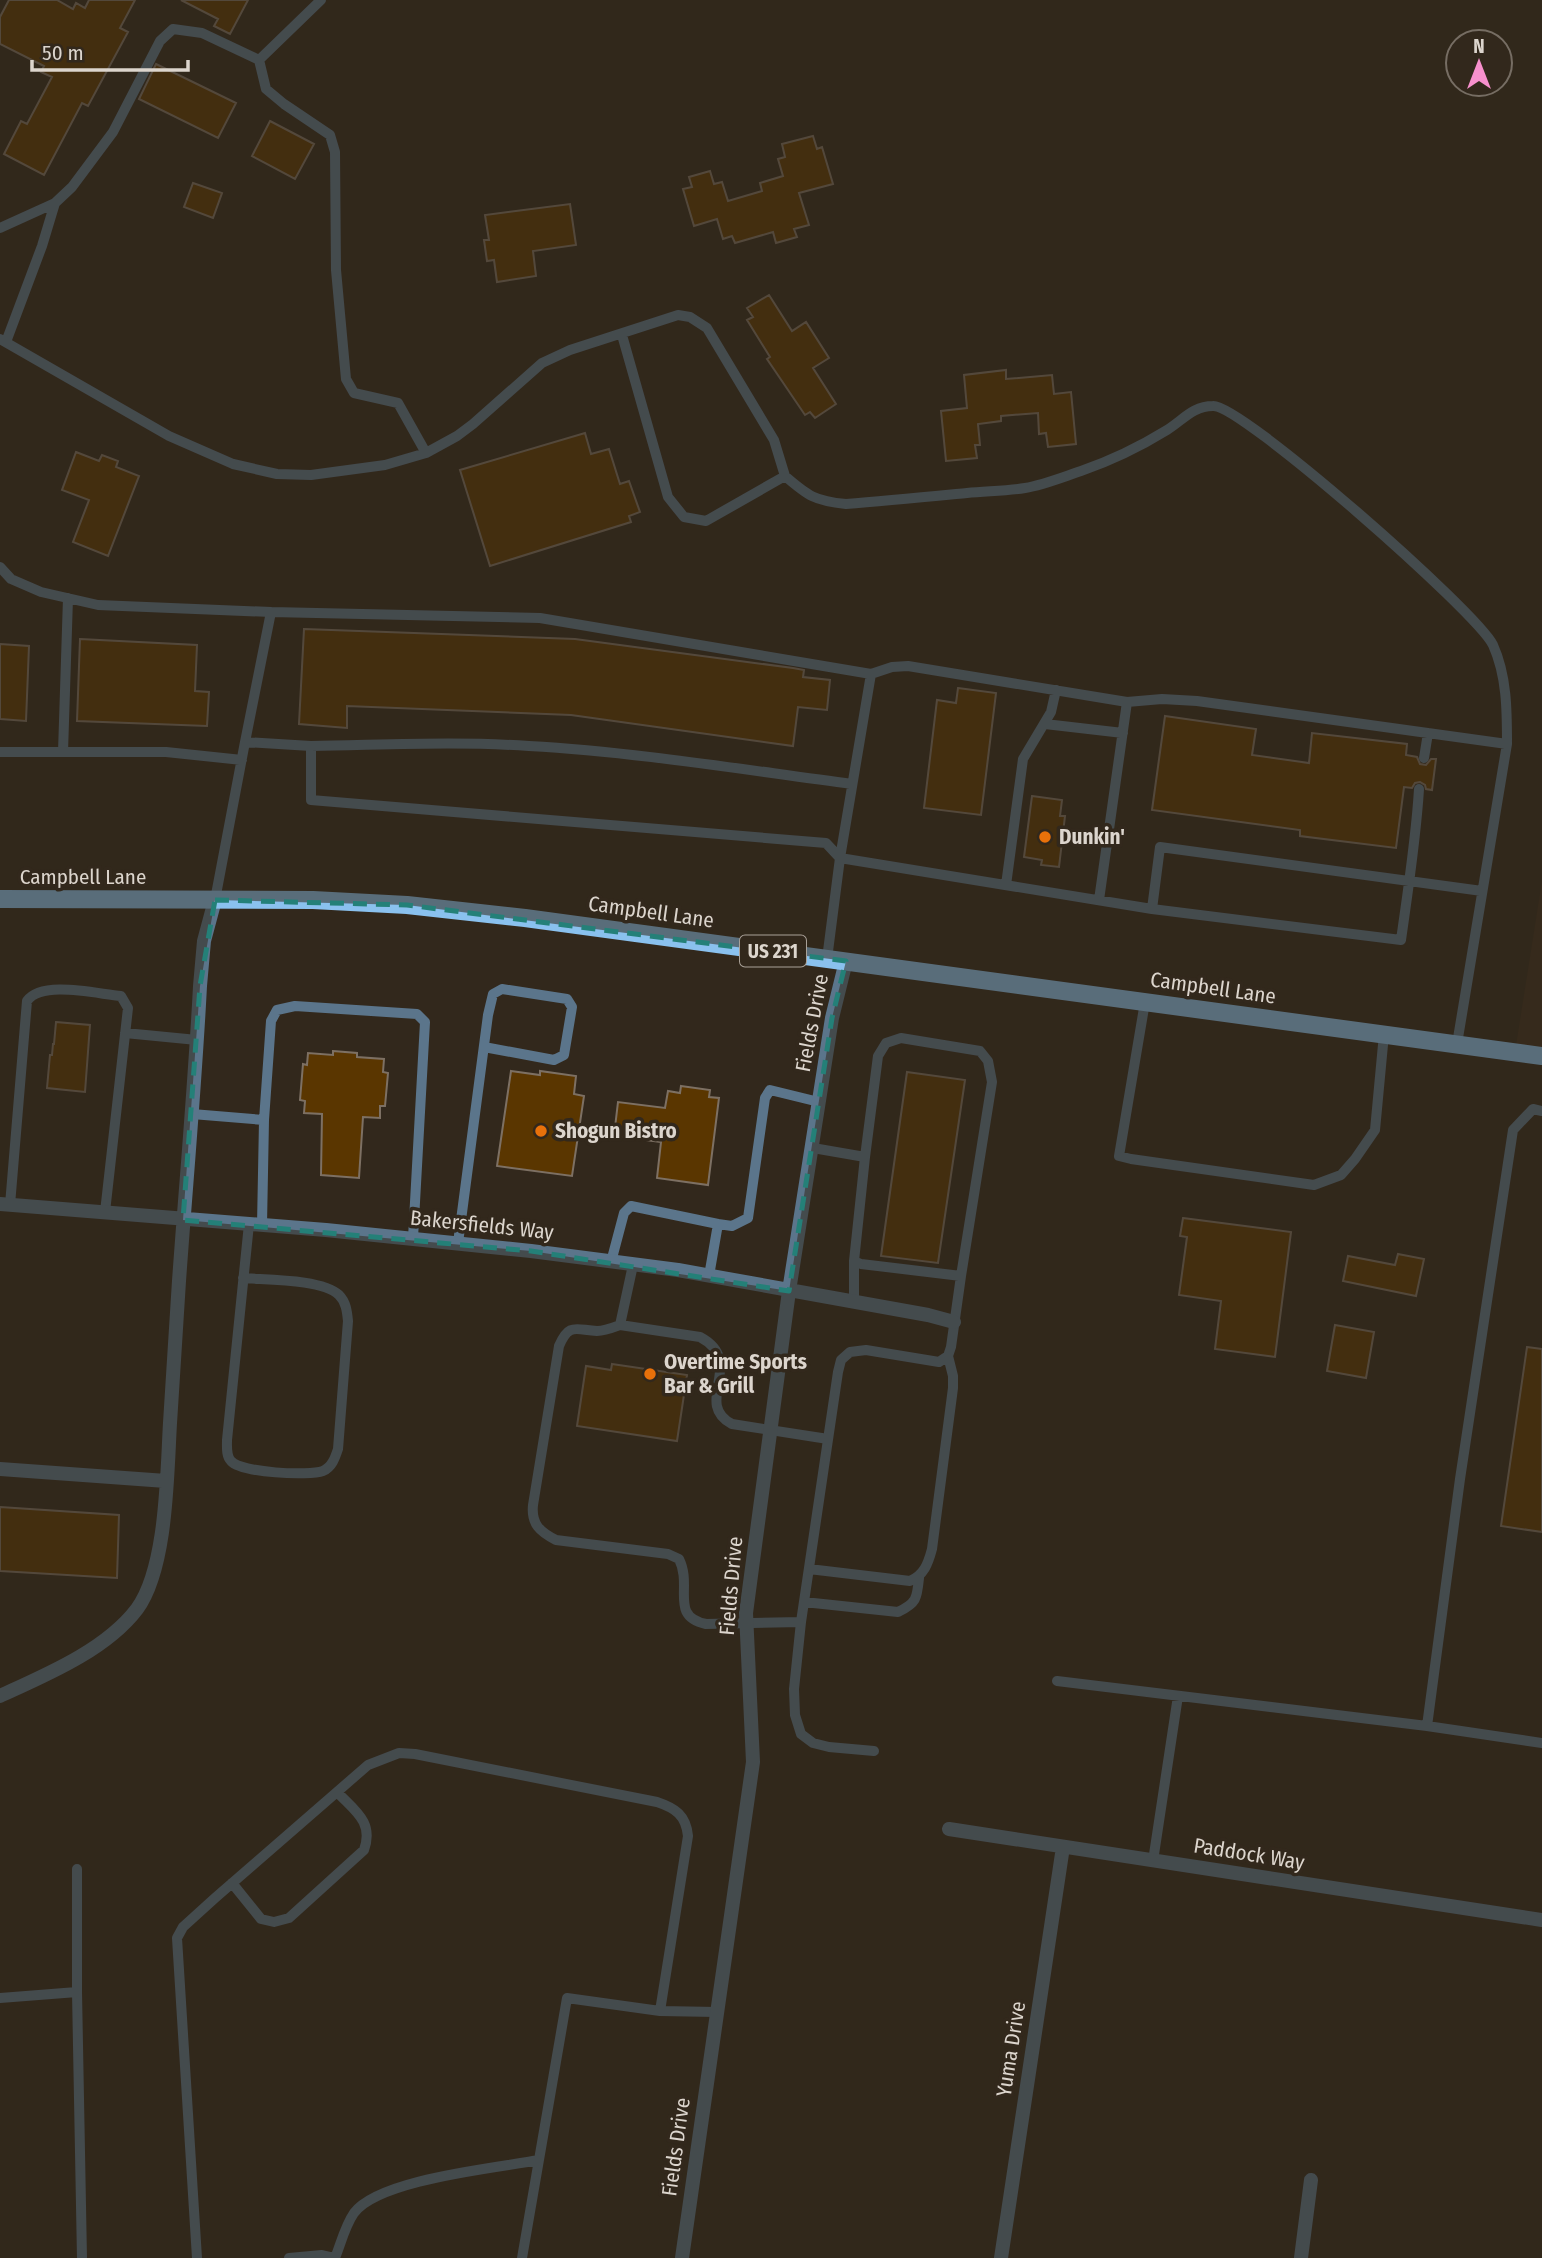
<svg xmlns="http://www.w3.org/2000/svg" width="1542" height="2258" font-family="'Fira Sans Condensed',sans-serif">
<style>
.built{fill:#3d2e1d}
.building{fill:#5a3600;stroke:#7d7063;stroke-width:2}
.lines{fill:none;stroke-linecap:round;stroke-linejoin:round}
.service{stroke:#5b758b;stroke-width:10}
.minor{stroke:#5b758b;stroke-width:14}
.primary{stroke:#8ac1ee;stroke-width:18}
.marked{fill:none;stroke:#248078;stroke-width:5;stroke-dasharray:14 9;stroke-linejoin:round}
.food-dot{fill:#e8710a;stroke:#32281c;stroke-width:2.5}
.labels{text-anchor:middle;dominant-baseline:central;stroke-width:7;stroke-linejoin:round;paint-order:stroke}
.shield{fill:#32281c;stroke:#a9a198;stroke-width:2}
.shield-label{font-size:19px;font-weight:bold;fill:#dcd5cd}
.poi-label{font-size:21px;font-weight:bold;fill:#dcd5cd;stroke:#32281c;text-anchor:start}
.street-label{font-size:21px;fill:#dcd5cd;stroke:#32281c}
</style>
<rect width="100%" height="100%" fill="#32281c"/>
<path class="built" d="M1542 881V1056L1515 1052Z"/>
<path class="building" d="M9 0H57L73 9 76 3 85 8 89 0H135L120 28 128 32 88 106 82 103 44 175 4 154 21 121 27 124 52 77 41 72 44 66 0 44V17Z
M181 0H248L230 34 214 26 218 19Z
M156 64 236 103 218 138 139 99Z
M270 121 314 144 295 179 252 156Z
M813 136 817 149 822 147 833 184 799 193 809 225 794 229 797 237 776 243 773 232 735 243 732 236 723 239 717 219 694 226 683 189 692 187 689 177 710 171 714 184 722 182 728 201 762 191 760 183 783 176 778 159 785 157 782 144Z
M193 183 222 193 213 218 184 207Z
M570 204 576 245 533 251 536 276 497 282 494 260 487 261 484 240H489L485 215Z
M769 295 792 331 806 322 829 358 813 368 836 404 815 418 810 412 805 415 767 359 770 357 747 320 753 317 747 308Z
M1006 370V379L1052 375 1054 394 1071 392 1076 444 1048 447 1046 433 1039 434 1038 413 1001 416V421L978 424 980 445H975L977 458 946 461 941 411 967 408 964 375Z
M585 433 591 454 609 449 620 484 629 481 640 512 629 516 631 522 490 566 460 470Z
M76 452 99 461 102 455 118 461 116 467 139 476 108 556 73 542 89 500 62 490Z
M304 629 575 639 793 668 804 670 803 677 830 680 827 710 798 707 793 746 571 715 347 706V728L299 724Z
M80 639 197 645 195 691 209 692 207 726 77 721Z
M0 644 29 646 26 721 0 719Z
M958 688 996 693 981 815 924 808 937 700 956 703Z
M1165 716 1256 729 1252 755 1309 763 1312 733 1407 744 1406 755 1417 757 1420 764 1426 765 1431 759H1436L1432 790 1426 789 1425 785 1420 782 1415 783 1412 788 1404 787 1396 848 1300 836V830L1152 810Z
M1032 796 1062 800 1060 816H1065L1059 867 1041 865 1042 860 1024 857Z
M56 1022 90 1025 85 1092 47 1088 50 1055H52L53 1044H54Z
M333 1051 357 1053V1057L384 1059 383 1072 388 1073 385 1106H380V1118L363 1117 359 1178 321 1175 322 1114 304 1113 305 1101 300 1100 303 1064 307 1065 308 1053 333 1055Z
M511 1071 540 1075V1071L576 1076 574 1094 584 1096 572 1176 497 1166Z
M907 1072 965 1080 938 1263 881 1256Z
M681 1086 710 1090 709 1097 719 1098 708 1185 657 1178 661 1142 614 1136 618 1102 665 1108 668 1091 680 1093Z
M1183 1218 1291 1232 1275 1357 1215 1349 1221 1301 1179 1295 1187 1237 1180 1236Z
M1398 1254 1424 1259 1416 1296 1343 1281 1348 1256 1395 1265Z
M1335 1325 1374 1332 1366 1378 1327 1371Z
M1527 1347 1542 1349V1532L1501 1526Z
M612 1364 687 1375 677 1441 577 1426 586 1366 611 1370Z
M0 1507 119 1515 117 1578 0 1571Z"/>
<g class="lines">
<path class="service" d="M259 60 321 0
M0 228 55 203 72 187 113 132 160 41 173 29 202 33 259 60 266 89 284 104 330 135 335 152 336 270 346 379 354 393 398 403 426 453
M0 339 169 436 233 464 277 474 311 475 385 465 426 453 457 436 473 424 542 363 570 350 678 315 690 317 707 328 774 440 785 476 706 521 684 517 668 497 622 335
M6 342 42 246 55 203
M785 476C808 496 815 501 846 504 886 501 926 497 967 493 986 491 1006 491 1025 488 1043 485 1063 477 1081 471 1110 461 1141 446 1167 430 1183 420 1193 406 1213 406 1241 404 1477 612 1493 645 1507 676 1507 711 1507 744L1457 1044
M0 567 11 579 41 592 98 605 271 612
M871 674 892 667 908 666 1127 702 1099 900
M1127 702 1162 699 1197 701 1507 744
M1045 724 1123 733
M245 742 271 612 540 618 871 674 840 858
M311 746C384 745 456 741 529 746 637 752 745 770 852 784
M0 752H166L242 760
M63 752 68 598
M1424 758 1428 733
M1419 789C1416 839 1408 890 1401 940L1152 909 1160 847 1482 891
M1006 885 1023 759 1051 712 1056 690
M215 900 245 742 311 746V800L826 843 840 858
M827 959 840 858 1152 909
M1145 1002 1119 1156 1131 1159 1314 1185 1341 1175 1355 1159 1375 1130 1384 1034
M125 1033 197 1040
M192 1114 264 1120 271 1021 277 1010 295 1006 417 1014 425 1022 413 1238
M813 1148 865 1157 854 1261 861 1264 961 1276 951 1347 948 1356 939 1362 866 1350 850 1352 841 1360 838 1372 801 1622 794 1689 795 1715 801 1734 813 1743 829 1747 874 1751
M865 1157 878 1056 886 1043 901 1038 980 1051 988 1061 992 1082 961 1276
M10 1205 27 1001C42 980 97 994 121 996L128 1008 105 1212
M262 1225 264 1120
M458 1243 488 1015 493 994 502 989 567 999 572 1007 564 1055 554 1060 484 1047
M854 1261V1301
M611 1262 624 1213 631 1206 718 1224
M633 1265 620 1325C612 1328 605 1331 597 1331 576 1330 569 1322 559 1346L533 1505C531 1524 540 1532 556 1540L668 1554 679 1559C693 1587 669 1616 706 1624L801 1622
M709 1276 718 1224 732 1226 748 1218 765 1098 770 1090 819 1102
M243 1278C267 1280 322 1279 339 1295 346 1302 347 1311 348 1321L338 1449C335 1458 332 1467 323 1471 309 1476 241 1473 231 1461 226 1456 227 1447 227 1440L249 1224
M620 1325 700 1337C747 1362 692 1403 732 1424L828 1439
M809 1569 910 1581C924 1575 928 1564 932 1549L953 1388V1376L948 1356
M804 1602 898 1612C917 1603 917 1598 919 1578
M1057 1681 1427 1726 1542 1743
M1427 1726 1460 1479 1513 1130 1533 1109 1542 1111
M1153 1861 1178 1696
M77 1869V1992L82 2258
M232 1883 261 1919 274 1922 289 1918 364 1850C374 1822 355 1811 337 1792
M0 1998 77 1992
M660 2011 717 2012
M197 2258 177 1938 183 1927 215 1898 368 1765 399 1753 415 1754 657 1802C675 1808 686 1815 688 1836L660 2011 567 1998 522 2258
M289 2258 322 2255 335 2258
M335 2258C341 2243 345 2226 354 2213 379 2179 497 2168 539 2160"/>
<path class="minor" d="M0 1204 326 1230 531 1251 678 1270 928 1315 954 1322
M0 1469 166 1481
M0 1696C46 1675 106 1650 137 1609 167 1568 167 1474 170 1423 173 1376 176 1329 179 1281 186 1183 195 1084 200 986L204 941 215 900
M949 1829 1542 1920
M682 2258 753 1762 746 1613 789 1291 832 1018 846 961
M1001 2258 1063 1847
M1301 2258 1311 2180"/>
<path class="primary" d="M0 899 313 900 407 905 525 918 1542 1056"/>
</g>
<path d="M0 0H1542V2258H0ZM215 900 407 905 846 961 832 1018 789 1291 531 1251 183 1220 200 986Z" fill="#32281c" fill-opacity=".55" fill-rule="evenodd"/>
<path class="marked" d="M215 900 407 905 846 961 832 1018 789 1291 531 1251 183 1220 200 986Z"/>
<g class="food-dot">
<circle cx="1045" cy="837" r="7"/>
<circle cx="541" cy="1131" r="7"/>
<circle cx="650" cy="1374" r="7"/>
</g>
<g class="labels">
<rect class="shield" x="740" y="935.5" width="66" height="31" rx="5"/>
<g class="shield-label">
<text x="773" y="951">US 231</text>
</g>
<g class="poi-label">
<text x="1059" y="837">Dunkin'</text>
<text x="555" y="1131">Shogun Bistro</text>
<text x="664" y="1362">Overtime Sports<tspan x="664" dy="24">Bar &amp; Grill</tspan></text>
</g>
<g class="street-label">
<text x="83" y="877">Campbell Lane</text>
<text transform="translate(651 912) rotate(8)">Campbell Lane</text>
<text transform="translate(1213 988) rotate(8)">Campbell Lane</text>
<text transform="translate(812 1023) rotate(-79)">Fields Drive</text>
<text transform="translate(482 1225) rotate(6)">Bakersfields Way</text>
<text transform="translate(731 1586) rotate(-85)">Fields Drive</text>
<text transform="translate(1249 1854) rotate(9)">Paddock Way</text>
<text transform="translate(1011 2049) rotate(-81)">Yuma Drive</text>
<text transform="translate(676 2147) rotate(-82)">Fields Drive</text>
</g>
</g>
<g transform="translate(1479 63)"><circle r="33" fill="#32281c" stroke="#766d63" stroke-width="2"/>
<path d="M0-5L12 26L0 18L-12 26Z" fill="#f790cd"/>
<text y="-10" font-size="19" font-weight="bold" text-anchor="middle" fill="#dcd5cd">N</text>
</g>
<path d="M32 60v10h156v-10" fill="none" stroke="#dcd5cd" stroke-width="3.5"/>
<text x="42" y="60" font-size="21" fill="#dcd5cd" stroke="#32281c" stroke-width="5" paint-order="stroke">50 m</text>
</svg>
